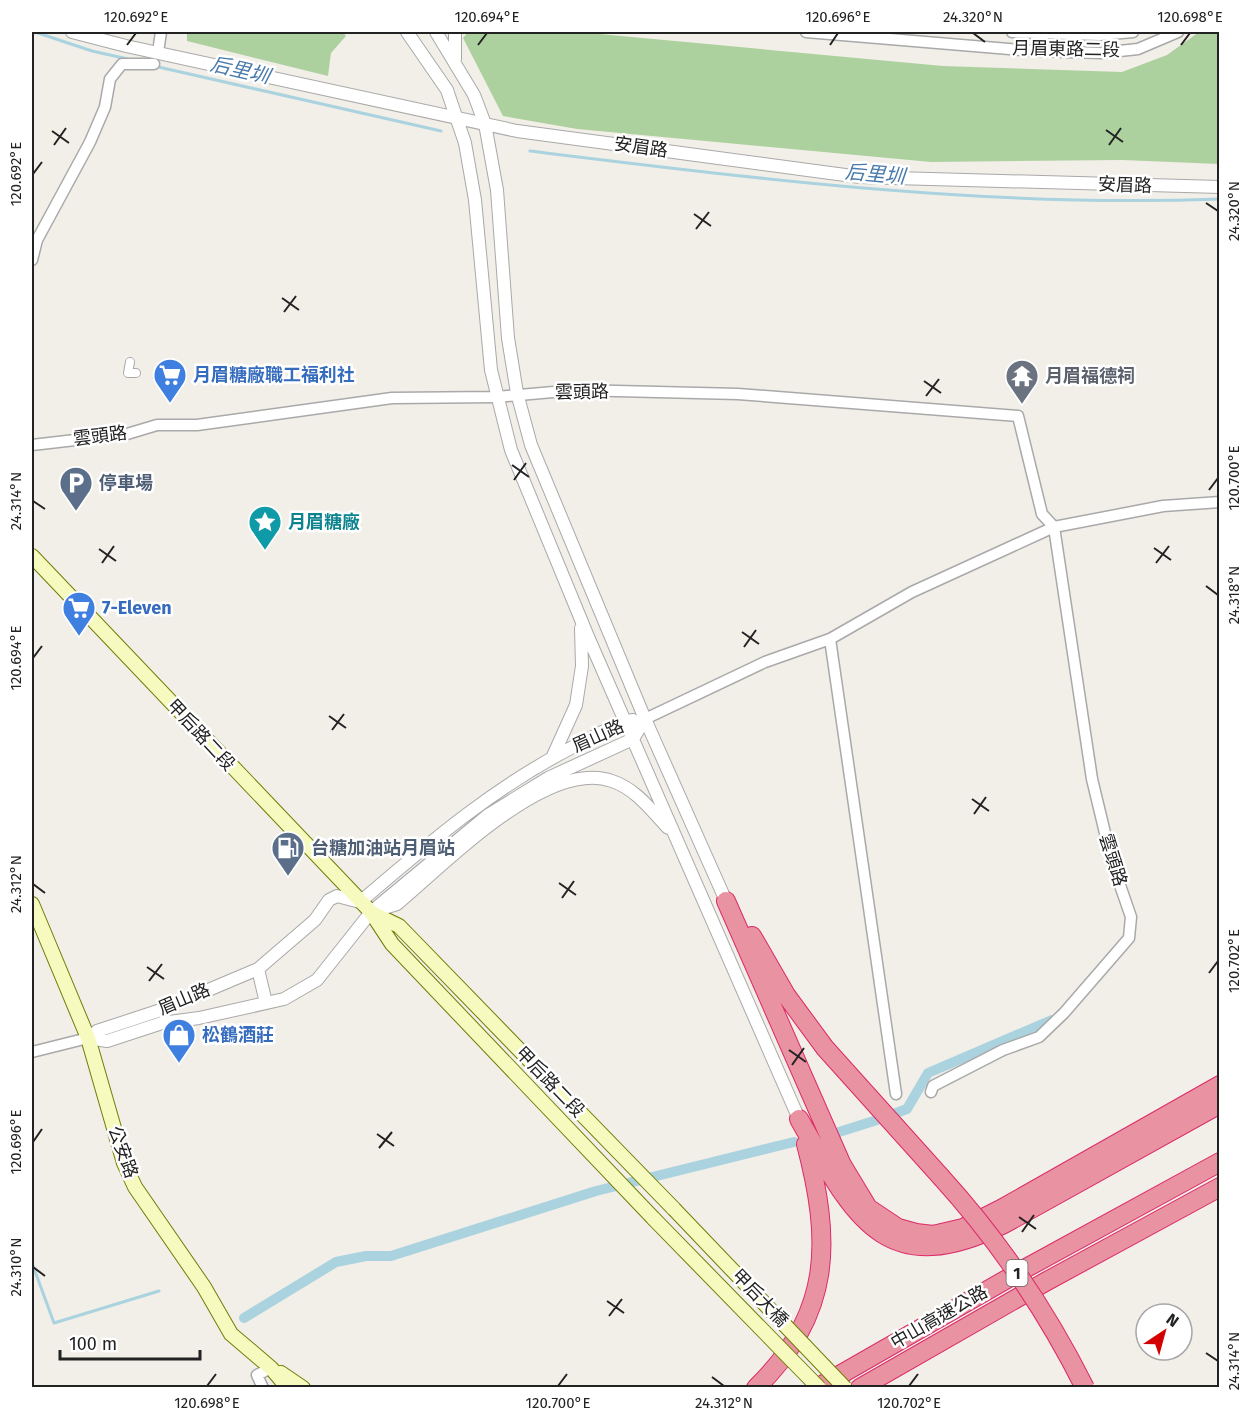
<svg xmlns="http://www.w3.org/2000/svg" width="1251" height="1419" font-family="'Fira Sans','Noto Sans TC',sans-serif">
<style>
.forest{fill:#add19e}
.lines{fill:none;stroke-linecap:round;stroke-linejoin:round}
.stream{stroke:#aad3df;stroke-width:3}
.canal{stroke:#aad3df;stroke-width:10}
.pedestrian-casing{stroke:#a9a9a9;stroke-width:10}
.minor-casing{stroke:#a9a9a9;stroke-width:13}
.tertiary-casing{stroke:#a9a9a9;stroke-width:14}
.secondary-casing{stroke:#707d05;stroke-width:16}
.motorway-casing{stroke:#dc2a67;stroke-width:20}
.pedestrian{stroke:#fff;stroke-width:8}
.minor{stroke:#fff;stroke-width:10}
.tertiary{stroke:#fff;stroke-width:12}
.secondary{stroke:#f7fabf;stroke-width:14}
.motorway{stroke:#e892a2;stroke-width:18}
.secondary-bridge-casing{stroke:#707d05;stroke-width:16;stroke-linecap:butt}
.motorway-bridge-casing{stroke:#dc2a67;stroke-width:20;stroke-linecap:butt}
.secondary-bridge{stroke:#f7fabf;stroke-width:14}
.motorway-bridge{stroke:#e892a2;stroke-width:18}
.ticks{fill:none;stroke:#222;stroke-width:2}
.labels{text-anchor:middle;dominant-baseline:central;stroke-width:5;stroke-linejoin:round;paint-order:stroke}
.shield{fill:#fff;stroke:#646464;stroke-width:1.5}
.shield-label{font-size:16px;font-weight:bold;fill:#222}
.street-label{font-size:18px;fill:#222;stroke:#fff}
.shop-label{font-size:18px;font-weight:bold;fill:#366cbe;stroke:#fff;text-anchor:start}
.worship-label{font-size:18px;font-weight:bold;fill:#5b616d;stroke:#fff;text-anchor:start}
.service-label{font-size:18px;font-weight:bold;fill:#4e5e75;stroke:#fff;text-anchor:start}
.culture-label{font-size:18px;font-weight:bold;fill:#0d838f;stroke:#fff;text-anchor:start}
.water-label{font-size:20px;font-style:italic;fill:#4a7aab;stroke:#fff}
.neatline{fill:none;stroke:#222;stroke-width:2}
.ticks-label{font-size:15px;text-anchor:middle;fill:#222}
</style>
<rect width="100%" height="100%" fill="#f2efe9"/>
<path class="forest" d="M187 32H343L346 36 331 53 328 76 187 41Z
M468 32H578L943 66 1122 72 1167 55 1199 32H1219V164L1122 160 931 162 577 129 503 116 463 38Z"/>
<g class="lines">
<path class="stream" d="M35 32 92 51 128 59
M154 66 441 131
M530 151C759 179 989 208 1220 199
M32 1263 54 1323 159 1291"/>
<path class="canal" d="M896 1113 907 1109 928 1073 1052 1020
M839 1132 877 1120
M244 1318 336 1262 366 1256H391L596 1191 794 1142"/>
<g class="pedestrian-casing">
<path id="pedestrian" d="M130 362 128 373H136"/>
</g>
<g class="minor-casing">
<path id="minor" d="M806 32 1034 51 1101 53 1138 49 1178 32
M1012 32 1100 35 1133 32
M158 52 161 32
M32 260 37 240 90 142 105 107 110 79 122 64H154
M32 445 127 434 157 425H197L392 398 496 397 576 390 738 394 1018 416 1042 514 1054 527 1092 779 1112 862 1131 917 1129 938 1064 1013 1039 1037 1003 1050 933 1086 931 1092
M830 639 896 1094
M645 719 765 662 830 639 912 592 1054 527 1163 506 1220 502
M32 1052 88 1038
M263 1388 257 1375 271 1368"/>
</g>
<g class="tertiary-casing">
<path id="tertiary" d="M72 32 126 46 517 131 860 177 1220 187
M407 32 447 90 465 143 475 200 491 370 511 450 589 639 799 1119
M436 32 474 95 485 124 497 190 508 338 517 393 531 445 645 719 726 901
M455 32V59
M553 756 576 705 582 666 581 628
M378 910 397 904C445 864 547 758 612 781 636 789 651 810 668 828
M258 969 266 1003
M88 1038 107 1041 162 1023 199 1018 284 999 317 980 371 912 488 815 548 778 633 739 645 719
M88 1038 97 1031 161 1010 258 969 315 920 329 900 337 896 360 902C431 841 501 781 587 740 601 733 617 723 633 720"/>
</g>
<g class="secondary-casing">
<path id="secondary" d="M32 556 371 912 392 944 654 1219
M32 904 88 1038 124 1163 135 1187 204 1287 231 1334 271 1368 288 1388
M372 913 399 926 674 1209
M281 1373 303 1388"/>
</g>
<g class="motorway-casing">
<path id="motorway" d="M726 901 842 1165 868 1208 898 1228 916 1233 933 1235 963 1228 1001 1209 1220 1085
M752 936 786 995 825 1048 941 1177
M799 1119C853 1214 883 1284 1004 1224L1220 1104
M756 1388C833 1313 831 1240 806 1144
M817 1388 1028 1267 1220 1162
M860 1388 1047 1281 1220 1187"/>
</g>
<use href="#pedestrian" class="pedestrian"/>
<use href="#minor" class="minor"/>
<use href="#tertiary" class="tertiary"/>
<use href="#secondary" class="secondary"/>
<use href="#motorway" class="motorway"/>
<g class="secondary-bridge-casing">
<path id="secondary-bridge" d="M674 1209 845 1388
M654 1219 819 1388"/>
</g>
<g class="motorway-bridge-casing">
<path id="motorway-bridge" d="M941 1177C999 1241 1046 1310 1085 1388"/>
</g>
<use href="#secondary-bridge" class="secondary-bridge"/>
<use href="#motorway-bridge" class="motorway-bridge"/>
</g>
<path class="ticks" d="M973 33 985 42M127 45 136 33M478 45 487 33M830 45 838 33M1181 45 1190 33M1106 130 1123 142M52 131 69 143M54 145 66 128M1109 145 1121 128M33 174 42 162M1206 203 1218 211M694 214 711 226M696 229 709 212M282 298 299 310M284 312 296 296M924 381 941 393M926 396 939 379M512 465 529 477M514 480 526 463M1209 490 1218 478M33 501 45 509M1154 548 1171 560M99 549 116 561M102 563 114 546M1156 563 1169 546M1206 586 1218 595M742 632 759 644M744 647 756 630M33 658 42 646M329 716 346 728M332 730 344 714M972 799 989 811M974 814 986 797M559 883 576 895M33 884 45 893M562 898 574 881M147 967 164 979M1209 973 1218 961M149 981 162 964M789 1050 806 1062M792 1065 804 1048M377 1134 394 1146M33 1142 42 1129M379 1148 392 1132M1019 1217 1036 1229M1022 1232 1034 1215M33 1267 45 1276M607 1301 624 1313M609 1316 622 1299M1206 1353 1218 1361M712 1377 724 1386M207 1386 216 1374M558 1386 567 1374M909 1386 918 1374"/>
<defs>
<g id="supermarket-pin" transform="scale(1.725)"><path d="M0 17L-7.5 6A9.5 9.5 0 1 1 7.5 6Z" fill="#3f7fe0" stroke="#fff"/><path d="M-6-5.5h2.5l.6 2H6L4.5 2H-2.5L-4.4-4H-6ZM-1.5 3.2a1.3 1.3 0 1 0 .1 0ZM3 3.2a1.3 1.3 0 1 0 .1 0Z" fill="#fff"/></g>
<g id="temple-pin" transform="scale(1.725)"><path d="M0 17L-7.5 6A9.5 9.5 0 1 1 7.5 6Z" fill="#6b7280" stroke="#fff"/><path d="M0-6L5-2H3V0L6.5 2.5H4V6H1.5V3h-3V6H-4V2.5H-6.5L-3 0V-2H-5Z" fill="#fff"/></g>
<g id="parking-pin" transform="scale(1.725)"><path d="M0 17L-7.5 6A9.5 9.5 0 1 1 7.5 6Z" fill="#5c6f8a" stroke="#fff"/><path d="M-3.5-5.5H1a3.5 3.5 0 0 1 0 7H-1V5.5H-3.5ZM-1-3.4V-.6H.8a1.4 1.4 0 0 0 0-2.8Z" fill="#fff"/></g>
<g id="sight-pin" transform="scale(1.725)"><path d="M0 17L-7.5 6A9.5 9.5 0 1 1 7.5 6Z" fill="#0f9aa8" stroke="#fff"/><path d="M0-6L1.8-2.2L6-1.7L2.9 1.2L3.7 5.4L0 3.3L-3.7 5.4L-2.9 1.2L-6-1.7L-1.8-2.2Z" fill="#fff"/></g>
<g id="fuel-pin" transform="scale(1.725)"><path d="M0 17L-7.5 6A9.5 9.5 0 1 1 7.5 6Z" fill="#5c6f8a" stroke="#fff"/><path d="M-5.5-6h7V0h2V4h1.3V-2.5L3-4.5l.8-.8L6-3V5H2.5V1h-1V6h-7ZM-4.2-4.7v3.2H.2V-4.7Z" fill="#fff"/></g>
<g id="shop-pin" transform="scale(1.725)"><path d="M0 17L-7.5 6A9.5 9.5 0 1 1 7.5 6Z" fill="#3f7fe0" stroke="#fff"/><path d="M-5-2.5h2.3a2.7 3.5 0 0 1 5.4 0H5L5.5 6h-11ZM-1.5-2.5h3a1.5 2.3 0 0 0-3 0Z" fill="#fff"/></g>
</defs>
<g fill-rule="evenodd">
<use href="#supermarket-pin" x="170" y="375"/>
<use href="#temple-pin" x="1022" y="376"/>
<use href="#parking-pin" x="76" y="483"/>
<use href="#sight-pin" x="265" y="522"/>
<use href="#supermarket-pin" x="79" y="608"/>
<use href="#fuel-pin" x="288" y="848"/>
<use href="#shop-pin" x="179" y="1035"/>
</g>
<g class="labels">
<rect class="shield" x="1006.5" y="1260" width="21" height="26" rx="4.5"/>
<g class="shield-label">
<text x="1017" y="1273">1</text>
</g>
<g class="street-label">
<text transform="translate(1066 49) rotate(1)">月眉東路二段</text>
<text transform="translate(641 147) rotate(8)">安眉路</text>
<text transform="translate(1125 185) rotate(2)">安眉路</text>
<text transform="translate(582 392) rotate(-1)">雲頭路</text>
<text transform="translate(100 436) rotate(-7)">雲頭路</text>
<text transform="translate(201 735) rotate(47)">甲后路二段</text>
<text transform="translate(598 736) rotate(-24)">眉山路</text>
<text transform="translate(1113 860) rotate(73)">雲頭路</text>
<text transform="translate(184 999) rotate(-23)">眉山路</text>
<text transform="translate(550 1082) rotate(46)">甲后路二段</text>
<text transform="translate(123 1152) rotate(70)">公安路</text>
<text transform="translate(760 1298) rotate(46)">甲后大橋</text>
<text transform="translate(939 1317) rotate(-30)">中山高速公路</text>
</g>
<g class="shop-label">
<text x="193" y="375">月眉糖廠職工福利社</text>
<text x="102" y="608">7-Eleven</text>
<text x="202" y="1035">松鶴酒莊</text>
</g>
<g class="worship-label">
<text x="1045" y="376">月眉福德祠</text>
</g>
<g class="service-label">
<text x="99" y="483">停車場</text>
<text x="311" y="848">台糖加油站月眉站</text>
</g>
<g class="culture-label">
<text x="288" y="522">月眉糖廠</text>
</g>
<g class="water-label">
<text transform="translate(240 70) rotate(13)">后里圳</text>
<text transform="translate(875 174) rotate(5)">后里圳</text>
</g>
</g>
<rect width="1251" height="1419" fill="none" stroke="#ffffff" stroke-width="66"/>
<g transform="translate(1164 1332) rotate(36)"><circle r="28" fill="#ffffff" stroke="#a7a7a7" stroke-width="1.5"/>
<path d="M0-4.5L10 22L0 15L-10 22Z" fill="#d40000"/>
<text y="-9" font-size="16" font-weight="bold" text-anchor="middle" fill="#222222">N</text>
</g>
<path d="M60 1350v9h140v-9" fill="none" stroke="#222222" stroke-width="3"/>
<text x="69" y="1350" font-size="18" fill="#222222" stroke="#ffffff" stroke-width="4.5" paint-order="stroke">100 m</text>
<rect x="33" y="33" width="1185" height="1353" class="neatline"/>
<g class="ticks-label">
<text x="136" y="22">120.692°E</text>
<text x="487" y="22">120.694°E</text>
<text x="838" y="22">120.696°E</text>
<text x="973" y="22">24.320°N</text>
<text x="1190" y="22">120.698°E</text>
<text transform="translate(16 174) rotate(-90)" y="5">120.692°E</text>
<text transform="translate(1234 211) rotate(-90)" y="5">24.320°N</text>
<text transform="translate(1234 478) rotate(-90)" y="5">120.700°E</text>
<text transform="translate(16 501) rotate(-90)" y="5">24.314°N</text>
<text transform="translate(1234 595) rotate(-90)" y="5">24.318°N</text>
<text transform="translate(16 658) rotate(-90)" y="5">120.694°E</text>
<text transform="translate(16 884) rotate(-90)" y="5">24.312°N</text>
<text transform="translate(1234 961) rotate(-90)" y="5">120.702°E</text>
<text transform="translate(16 1142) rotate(-90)" y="5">120.696°E</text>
<text transform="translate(16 1267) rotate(-90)" y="5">24.310°N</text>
<text transform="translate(1234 1361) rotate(-90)" y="5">24.314°N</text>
<text x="207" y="1408">120.698°E</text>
<text x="558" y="1408">120.700°E</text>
<text x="724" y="1408">24.312°N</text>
<text x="909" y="1408">120.702°E</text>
</g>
</svg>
